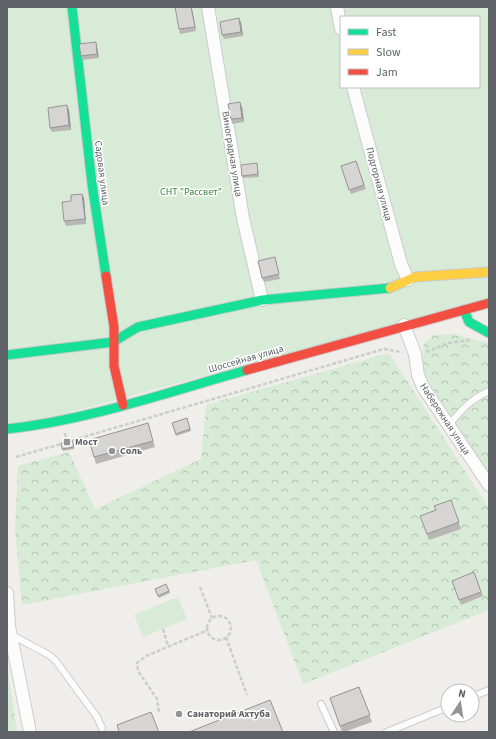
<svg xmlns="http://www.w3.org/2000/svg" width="496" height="739" font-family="'Source Sans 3',sans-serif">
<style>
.forest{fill:url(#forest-crowns)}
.garden{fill:#d8ebd6;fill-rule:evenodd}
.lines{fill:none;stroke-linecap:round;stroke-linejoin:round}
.lane-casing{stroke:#cbcccc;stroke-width:8}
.street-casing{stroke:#cbcccc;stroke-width:14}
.fast-casing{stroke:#cacacb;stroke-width:11}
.slow-casing{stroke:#cacacb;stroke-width:11}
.jam-casing{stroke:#cacacb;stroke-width:11}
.path{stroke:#cacfcc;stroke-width:2.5;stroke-dasharray:4 2;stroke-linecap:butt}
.lane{stroke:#fdfcfc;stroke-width:6}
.street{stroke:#fdfcfc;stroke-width:12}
.fast{stroke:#16e098;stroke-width:9}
.slow{stroke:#ffcf43;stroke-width:9}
.jam{stroke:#f24e42;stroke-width:9}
.wall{fill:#b8b7b5}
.shaded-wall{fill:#969594}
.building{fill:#d6d5d3;stroke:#969594}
.poi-dot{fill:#919496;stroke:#fff;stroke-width:1.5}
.labels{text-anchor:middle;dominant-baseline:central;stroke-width:3;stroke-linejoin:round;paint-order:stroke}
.street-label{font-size:10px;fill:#5f6368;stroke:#fff}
.park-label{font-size:10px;fill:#348238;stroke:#fff}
.poi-label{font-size:10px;font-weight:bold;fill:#5f6368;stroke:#fff;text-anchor:start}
</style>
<defs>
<pattern id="forest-crowns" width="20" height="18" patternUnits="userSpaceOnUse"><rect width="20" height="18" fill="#d8ebd6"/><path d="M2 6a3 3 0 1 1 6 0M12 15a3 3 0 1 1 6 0" fill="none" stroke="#b2c2b1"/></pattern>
</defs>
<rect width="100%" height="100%" fill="#efeeea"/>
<path class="forest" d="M454 334 489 343V475L431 386 422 368 424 343 434 335Z
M389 353 489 508V610L303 684 256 560 22 605 15 529 18 466 69 452 95 509 201 459 206 405Z
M7 664 17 732H7Z"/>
<path class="garden" d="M7 7H489V299L46 419 7 424ZM341 17H479V87H341Z
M178 597 187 619 143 637 134 615Z"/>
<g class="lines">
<g class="lane-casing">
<path id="lane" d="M449 425C462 409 470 400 489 391
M12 635 49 655 56 661 97 717 102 728
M472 697 489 690
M321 704 334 732
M387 732 448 707"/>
</g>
<g class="street-casing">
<path id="street" d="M208 7 243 218 262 300
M337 7 341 29
M353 87 401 264 408 280
M404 325 415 354 418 375 423 387 489 485
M7 593 9 626 30 732"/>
</g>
<g class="fast-casing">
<path id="fast" d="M72 7 92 184 106 276
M464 310 469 322 489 333
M7 355 113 342 138 327 262 300 390 288
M7 429C89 420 168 392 247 370"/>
</g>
<g class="slow-casing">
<path id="slow" d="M390 288 415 277 489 272"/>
</g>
<g class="jam-casing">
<path id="jam" d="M106 276 114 327V366L123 405
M247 370 489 303"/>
</g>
<path class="path" d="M426 352 448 343 471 340
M65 433 67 442
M73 440 384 349 402 352
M16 457 61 444
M200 587 212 618
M207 628a12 12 0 1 1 24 0a12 12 0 1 1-24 0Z
M163 629 168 646
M226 637 247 695
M159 712 157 699 138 671 137 663 146 656 208 630"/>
<use href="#lane" class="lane"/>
<use href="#street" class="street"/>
<use href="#fast" class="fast"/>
<use href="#slow" class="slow"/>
<use href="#jam" class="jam"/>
</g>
<path class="wall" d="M192 9 196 31 180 34 179 29Z
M239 18 241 23 243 36 224 39 222 35Z
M96 42 97 47 99 58 82 60 81 56Z
M242 107 244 122 232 124 231 119Z
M69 110 71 130 52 132 50 128Z
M356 161 366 189 351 194 341 166Z
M257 163 259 177 243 178 242 176Z
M82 194 84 198 86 224 66 226 64 221 71 201Z
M275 257 280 279 264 282 262 278Z
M187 418 191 431 176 436 172 423Z
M150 430 155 447 96 464 94 457Z
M73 443 74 449 63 451 62 449Z
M451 500 461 529 429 540 420 516 436 510Z
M474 572 483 596 461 605 452 581Z
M166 584 170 593 159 598 155 589Z
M359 687 372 722 344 732H342L330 698Z"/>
<path class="shaded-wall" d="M191 7 192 9 196 31 195 27Z
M239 18 241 23 243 36 241 32Z
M96 42 97 47 99 58 97 54Z
M240 102 242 107 244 122 242 118Z
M67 105 69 110 71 130 69 125Z
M82 194 84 198 86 224 85 219Z"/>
<path class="building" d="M175 7H191L195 27 179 29Z
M239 18 241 32 222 35 220 22Z
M96 42 97 54 81 56 79 44Z
M240 102 242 118 231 119 228 104Z
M67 105 69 125 50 128 48 108Z
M356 161 364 185 349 190 341 166Z
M257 163 258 174 242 176 241 165Z
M82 194 85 219 64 221 62 202 71 201V195Z
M275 257 279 274 262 278 258 261Z
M187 418 190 429 176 434 172 423Z
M148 423 153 441 94 457 89 440Z
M72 440 74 447 62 449 61 443Z
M451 500 459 522 427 534 420 516 436 510 434 506Z
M474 572 481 592 459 600 452 581Z
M166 584 169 591 158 596 155 589Z
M359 687 370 715 340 726 330 698Z
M270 700 283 732H189Z
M151 712 159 732H119L117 725Z"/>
<g class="poi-dot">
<rect x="63" y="438" width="8" height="8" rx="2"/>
<circle cx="112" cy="451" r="4"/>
<circle cx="179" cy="714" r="4"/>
</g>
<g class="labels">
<g class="street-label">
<text transform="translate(232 154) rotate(81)">Виноградная улица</text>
<text transform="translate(102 173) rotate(83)">Садовая улица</text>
<text transform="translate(379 184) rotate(75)">Подгорная улица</text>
<text transform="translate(246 359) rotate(-16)">Шоссейная улица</text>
<text transform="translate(445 419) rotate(57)">Набережная улица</text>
</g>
<g class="park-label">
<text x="191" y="192">СНТ "Рассвет"</text>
</g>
<g class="poi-label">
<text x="75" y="442">Мост</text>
<text x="120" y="451">Соль</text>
<text x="187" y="714">Санаторий Ахтуба</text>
</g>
</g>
<rect width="496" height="739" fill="none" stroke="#5f6368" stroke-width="16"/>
<rect x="340" y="16" width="140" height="72" fill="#ffffff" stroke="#bfc1c3"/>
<rect x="348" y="29" width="20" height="6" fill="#16e098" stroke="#bfc1c3"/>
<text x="376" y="36" font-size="12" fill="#5f6368">Fast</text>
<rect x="348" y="49" width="20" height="6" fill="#ffcf43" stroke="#bfc1c3"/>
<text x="376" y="56" font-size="12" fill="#5f6368">Slow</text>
<rect x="348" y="69" width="20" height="6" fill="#f24e42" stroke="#bfc1c3"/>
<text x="376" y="76" font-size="12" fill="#5f6368">Jam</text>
<g transform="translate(460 703) rotate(12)"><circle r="19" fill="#ffffff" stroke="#bfc1c3"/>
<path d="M0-3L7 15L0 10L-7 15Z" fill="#919496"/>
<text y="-6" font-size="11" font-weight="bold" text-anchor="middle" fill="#5f6368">N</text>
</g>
</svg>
